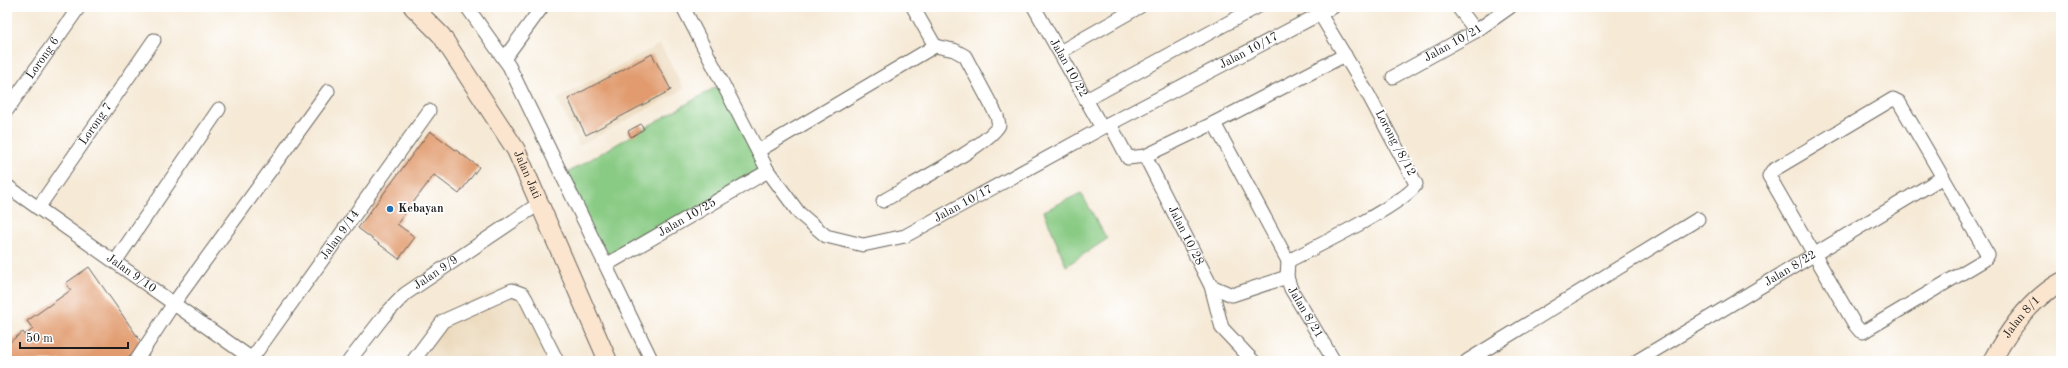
<svg xmlns="http://www.w3.org/2000/svg" width="2068" height="368" font-family="'Old Standard TT',serif">
<style>
.built{fill:#ebd8ba}
.green{fill:#89cb84;stroke:#527450}
.building{fill:#e19b6e}
.lines{fill:none;stroke-linecap:round;stroke-linejoin:round}
.street-casing{stroke:#68645d;stroke-width:15}
.secondary-casing{stroke:#68645d;stroke-width:20}
.street{stroke:#fff;stroke-width:13}
.secondary{stroke:#fbe5cf;stroke-width:18}
.poi-dot{fill:#1f6fb2;stroke:#fff;stroke-width:1.5}
.labels{text-anchor:middle;dominant-baseline:central;stroke-width:3.5;stroke-linejoin:round;paint-order:stroke}
.street-label{font-size:12px;fill:#1c1c1c;stroke:#fff}
.poi-label{font-size:12px;font-weight:bold;fill:#1c1c1c;stroke:#fff;text-anchor:start}
</style>
<rect width="100%" height="100%" fill="#fff"/>
<filter id="ink" filterUnits="userSpaceOnUse"><feTurbulence type="fractalNoise" baseFrequency=".025" numOctaves="2"/><feDisplacementMap in="SourceGraphic" scale="8" xChannelSelector="R" yChannelSelector="G"/><feConvolveMatrix kernelMatrix="1 2 1 2 8 2 1 2 1" color-interpolation-filters="sRGB"/></filter>
<filter id="wash" filterUnits="userSpaceOnUse"><feTurbulence type="fractalNoise" baseFrequency=".012" numOctaves="4" result="noise"/><feDisplacementMap in="SourceGraphic" scale="16" xChannelSelector="R" yChannelSelector="G"/><feGaussianBlur stdDeviation="0.9" result="paint"/><feColorMatrix in="noise" values="0 0 0 0 0 0 0 0 0 0 0 0 0 0 0 0 0 1.4 0 .05"/><feComposite in="paint" operator="in"/></filter>
<g filter="url(#wash)">
<rect width="100%" height="100%" fill="#f6ead7"/>
<path class="built" d="M660 44 684 89 579 146 557 99Z
M508 285 519 286 528 292 563 361H407L438 317Z"/>
<path class="green" d="M723 83 768 171 606 265 560 177Z
M1081 193 1107 239 1066 266 1044 211Z"/>
<g id="blocks">
<path class="building" d="M652 54 671 90 586 135 568 99Z
M641 124 644 129 631 137 628 131Z
M430 131 479 167 459 194 434 175 397 224 415 237 399 259 358 228Z
M89 267 144 346 124 361H7V344L23 332 25 335 33 329 27 321 71 290 66 283Z"/>
</g>
</g>
<g filter="url(#ink)">
<use href="#blocks" fill-opacity="0" stroke="#68645d" stroke-width="1"/>
<g class="lines">
<g class="street-casing">
<g id="street">
<path d="M467 7 509 66 652 361"/>
<path id="s1" d="M683 7 768 171 799 213 826 236 863 245 905 236 1102 128 1333 7"/>
<path id="s2" d="M1034 7 1102 128"/>
<path d="M1458 7 1476 31"/>
<path d="M1060 52 1139 7"/>
<path d="M504 59 542 7"/>
<path id="s3" d="M1393 77 1476 31 1510 7"/>
<path d="M1893 99 1899 102 1988 255 1984 260 1863 332 1860 331 1855 325 1769 176 1772 171Z"/>
<path d="M1086 100 1257 7"/>
<path id="s4" d="M7 110 79 7"/>
<path d="M1214 123 1288 261"/>
<path id="s5" d="M1110 124 1128 158 1145 156 1211 286 1222 328 1253 361"/>
<path d="M758 151 935 46"/>
<path d="M1145 156 1214 123 1345 55"/>
<path id="s6" d="M7 186 255 361"/>
<path d="M883 201C908 186 988 146 999 125L997 116 965 56 954 50 935 46 913 7"/>
<path id="s7" d="M38 208 154 40"/>
<path d="M1288 261C1308 251 1412 200 1416 184L1368 94 1320 14"/>
<path id="s8" d="M1288 261 1287 277 1291 289 1334 361"/>
<path d="M115 262 219 109"/>
<path id="s9" d="M606 265 768 171"/>
<path d="M1211 286 1232 295 1287 277"/>
<path d="M136 361 174 303 328 91"/>
<path id="s10" d="M250 361 429 111"/>
<path id="s11" d="M349 361 384 316 405 294 540 203"/>
<path d="M413 361 443 321 512 290 523 294 526 299 557 361"/>
<path d="M1467 361 1698 219"/>
<path id="s12" d="M1637 361 1943 177"/>
</g>
</g>
<g class="secondary-casing">
<g id="secondary">
<path id="s13" d="M413 7 441 35 516 150 608 361"/>
<path id="s14" d="M1992 361C2008 331 2031 299 2061 282"/>
</g>
</g>
<use href="#street" class="street"/>
<use href="#secondary" class="secondary"/>
</g>
</g>
<circle class="poi-dot" cx="390" cy="209" r="4"/>
<g class="labels">
<g class="street-label">
<text stroke="none"><textPath href="#s3" startOffset="69">Jalan 10/21</textPath></text>
<text stroke="none"><textPath href="#s1" startOffset="744">Jalan 10/17</textPath></text>
<text stroke="none"><textPath href="#s4" startOffset="63">Lorong 6</textPath></text>
<text stroke="none"><textPath href="#s2" startOffset="70">Jalan 10/22</textPath></text>
<text stroke="none"><textPath href="#s7" startOffset="102">Lorong 7</textPath></text>
<text transform="translate(1395 143) rotate(62)">Lorong /8/12</text>
<text stroke="none"><textPath href="#s13" startOffset="204">Jalan Jati</textPath></text>
<text stroke="none"><textPath href="#s1" startOffset="420">Jalan 10/17</textPath></text>
<text stroke="none"><textPath href="#s9" startOffset="94">Jalan 10/25</textPath></text>
<text stroke="none"><textPath href="#s10" startOffset="155">Jalan 9/14</textPath></text>
<text stroke="none"><textPath href="#s5" startOffset="145">Jalan 10/28</textPath></text>
<text stroke="none"><textPath href="#s12" startOffset="179">Jalan 8/22</textPath></text>
<text stroke="none"><textPath href="#s6" startOffset="152">Jalan 9/10</textPath></text>
<text stroke="none"><textPath href="#s11" startOffset="125">Jalan 9/9</textPath></text>
<text stroke="none"><textPath href="#s8" startOffset="56">Jalan 8/21</textPath></text>
<text stroke="none"><textPath href="#s14" startOffset="53">Jalan 8/1</textPath></text>
</g>
<g class="poi-label">
<text x="398" y="209">Kebayan</text>
</g>
</g>
<rect width="2068" height="368" fill="none" stroke="#fff" stroke-width="24"/>
<path d="M20 342v6h108v-6" fill="none" stroke="#1c1c1c" stroke-width="2"/>
<text x="26" y="342" font-size="12" fill="#1c1c1c" stroke="#ffffff" stroke-width="3" paint-order="stroke">50 m</text>
</svg>
